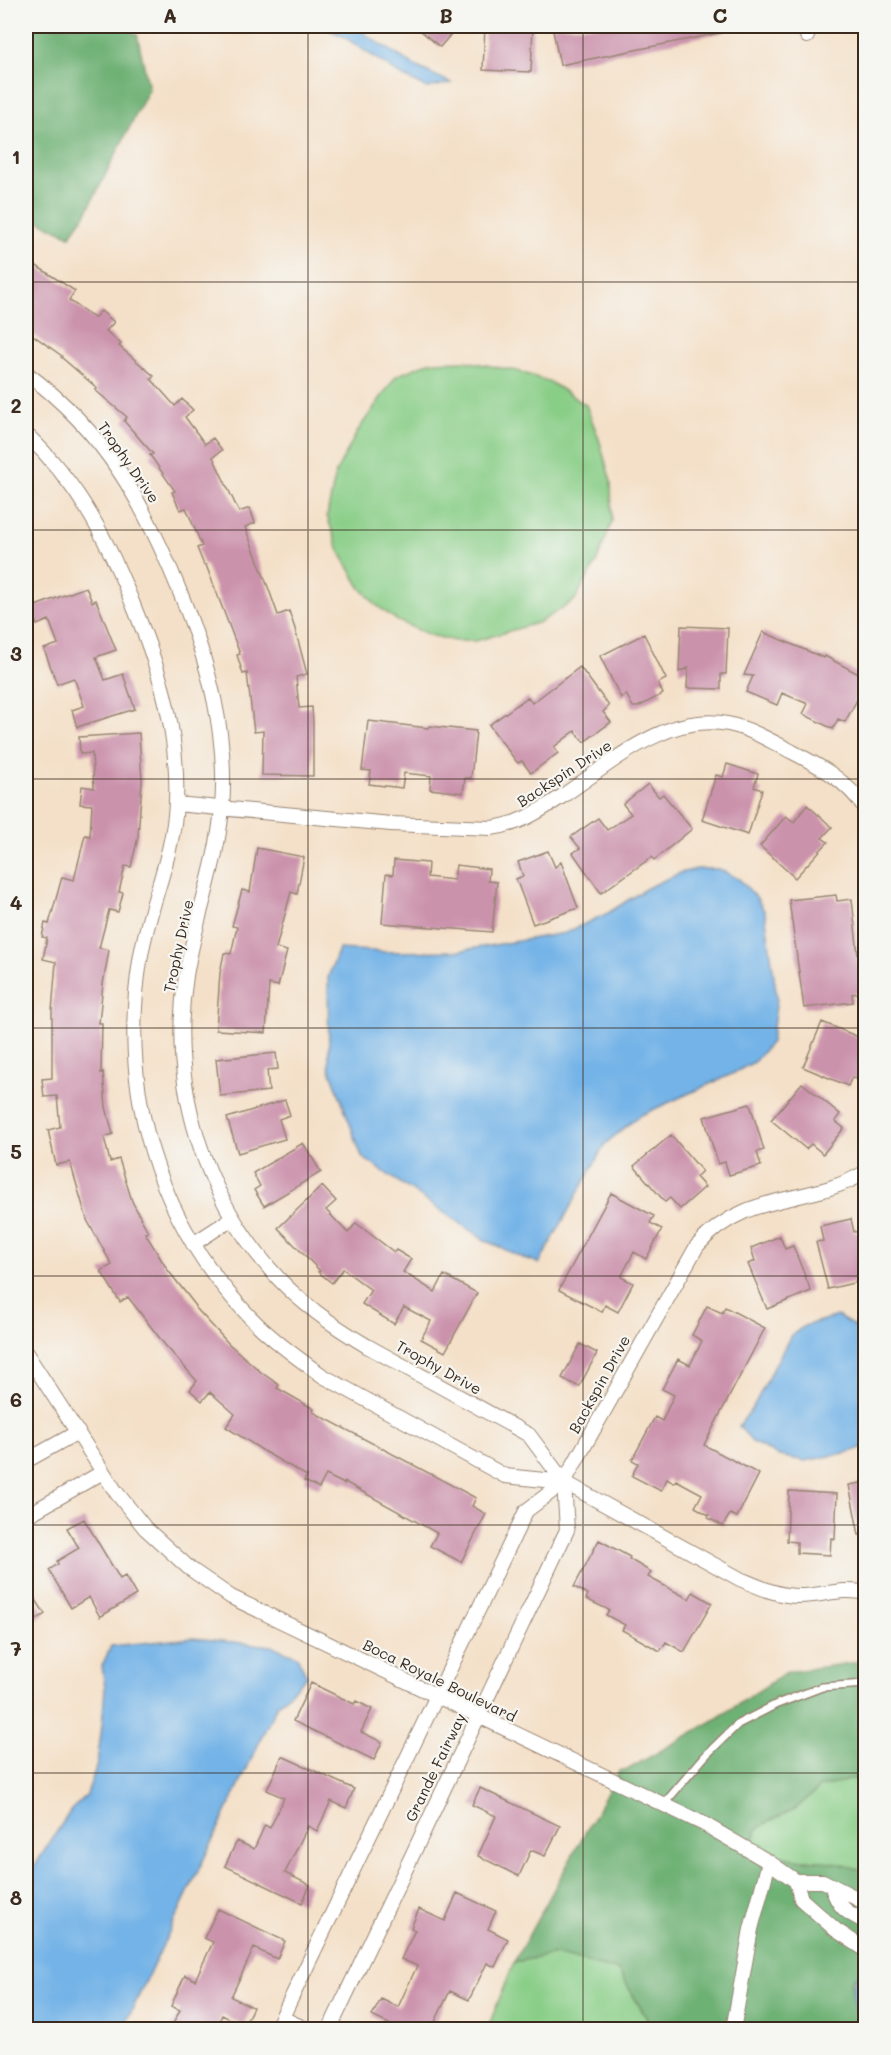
<svg xmlns="http://www.w3.org/2000/svg" width="891" height="2055" font-family="Mali,sans-serif">
<style>
.green{fill:#89ce87;stroke:#627c52;stroke-width:1.5}
.forest{fill:#6eb174;stroke:#546e49;stroke-width:1.5}
.water{fill:#73b3e7;stroke:#576e82;stroke-width:1.5}
.building{fill:#cb92ac}
.lines{fill:none;stroke-linecap:round;stroke-linejoin:round}
.service-casing{stroke:#988573;stroke-width:10}
.minor-casing{stroke:#988573;stroke-width:16}
.service{stroke:#fff;stroke-width:7}
.minor{stroke:#fff;stroke-width:14}
.grid{fill:none;stroke:#3b2a1e;stroke-width:1.5;stroke-opacity:0.55}
.labels{text-anchor:middle;dominant-baseline:central;stroke-width:4.5;stroke-linejoin:round;paint-order:stroke}
.street-label{font-size:15px;fill:#3b2a1e;stroke:#f6f6f2}
.neatline{fill:none;stroke:#3b2a1e;stroke-width:2}
.grid-label{font-size:20px;text-anchor:middle;font-weight:bold;fill:#3b2a1e}
</style>
<rect width="100%" height="100%" fill="#f6f6f2"/>
<filter id="ink" filterUnits="userSpaceOnUse"><feTurbulence type="fractalNoise" baseFrequency=".0167" numOctaves="2"/><feDisplacementMap in="SourceGraphic" scale="12" xChannelSelector="R" yChannelSelector="G"/><feConvolveMatrix kernelMatrix="1 2 1 2 8 2 1 2 1" color-interpolation-filters="sRGB"/></filter>
<filter id="wash" filterUnits="userSpaceOnUse"><feTurbulence type="fractalNoise" baseFrequency=".008" numOctaves="4" result="noise"/><feDisplacementMap in="SourceGraphic" scale="24" xChannelSelector="R" yChannelSelector="G"/><feGaussianBlur stdDeviation="1.35" result="paint"/><feColorMatrix in="noise" values="0 0 0 0 0 0 0 0 0 0 0 0 0 0 0 0 0 1.4 0 .05"/><feComposite in="paint" operator="in"/></filter>
<g filter="url(#wash)">
<rect width="100%" height="100%" fill="#f4e0c8"/>
<path class="green" d="M465 361 517 371 550 382 586 405 599 439 611 482 612 521 596 563 574 601 540 622 476 641H455L430 635 398 621 376 605 360 587 339 551 327 516 336 472 359 429 396 376 429 362Z
M865 1776V1871L833 1862 802 1860 770 1855 752 1846 757 1829 771 1820 795 1809 821 1787Z
M556 1954 619 1971 653 2029 487 2030 514 1962Z"/>
<path class="forest" d="M26 26H120L137 34 149 89 86 213 70 236 26 215Z
M865 1661V1776L821 1787 795 1809 771 1820 757 1829 752 1846 770 1855 802 1860 833 1862 865 1871V1969L863 1968 851 1981 854 2004 861 2028 864 2029H653L619 1971 556 1954 514 1962 619 1771 629 1769 716 1719 787 1672Z"/>
<path class="water" d="M320 26H361L366 35 415 66 451 83 427 88 404 77 341 35Z
M697 869H719L739 879 756 897 765 912 777 998 771 1042 754 1062 732 1074 639 1116 605 1144 539 1264 530 1259 529 1261 483 1239 362 1157 329 1066 328 977 339 949 387 952 458 951 565 933 608 913 647 888 680 873Z
M837 1316 859 1329 866 1355 865 1446 854 1451 805 1461 779 1456 752 1442 739 1426 753 1407 790 1337 804 1326Z
M193 1638 272 1646 297 1656 307 1676 277 1705 123 2029H26V1879L71 1810 87 1795 97 1764 102 1726 105 1688 102 1666 111 1646Z
M863 1968 866 1969 865 2030 861 2028C855 2008 844 1983 863 1968Z"/>
<g id="blocks">
<path class="building" d="M415 26H458L440 47Z
M485 26H533L531 72 483 70Z
M552 26H725V32L560 65Z
M35 265 75 291 69 300 94 318 101 311 114 322 106 331 121 344 119 346 154 376 151 379 175 406 182 399 193 410 185 417 205 444 213 438 222 450 213 457 239 512 250 508 255 523 245 527 268 587 278 615 289 611 295 629 307 674 296 677 299 708 312 707 313 723V776L262 775 263 731 254 732 247 673 243 674 237 655 240 654 206 565H204L197 548 202 546 192 522 186 508 180 510 172 492 175 491 150 455 153 454 124 421 127 417 95 390 97 388 61 357 62 356 26 330V273L30 275Z
M86 587 92 602 96 600 116 650 96 657 105 680 123 674 135 709 77 727 72 710 84 706 74 678 57 684 44 649 58 644 49 620 37 625 30 608Z
M681 626 728 628 726 674H721V689L687 688 688 668 679 672Z
M763 632 824 658 825 656 866 678V683L845 722 838 719 833 729 803 714 808 704 782 693 777 705 746 692 753 676 744 675Z
M644 634 666 679 658 683 663 694 638 707H633L626 694 621 698 600 656Z
M580 667 609 706 603 712 611 722 584 742 575 731 554 747 558 753 531 773 522 761 518 763 516 761 489 725 528 697 532 703Z
M368 721 428 728 429 726 476 731 471 778H465L463 793 430 789 431 776 404 773 402 788 369 784 371 771 362 770Z
M139 733 142 781 138 837 131 867 125 866 119 892 123 893 118 912 109 910 99 948 109 950 103 984 99 1023H102L101 1073 103 1072 106 1107 113 1134 104 1137 110 1162 119 1159 132 1201 148 1232 145 1233 167 1269 196 1306 195 1307 229 1344 262 1373 279 1385 277 1388 314 1409 313 1412 476 1498 472 1506 486 1514 461 1562 430 1546 437 1533 345 1482 344 1484 326 1475 319 1488 304 1481 307 1476 265 1452 226 1427 235 1414 210 1392 202 1401 190 1390 197 1381 165 1345 128 1297 120 1302 101 1271 112 1265 87 1220 70 1162 56 1165 48 1130 60 1127 57 1096 44 1097 42 1079 52 1078V1011L56 962 43 959 47 938 42 937 45 923 49 924 62 877 74 880 85 835 90 836 92 805 80 804 82 786 94 788 92 753 80 754 79 737Z
M727 764 758 774 754 787 762 790 748 835 702 820 716 775 723 777Z
M648 784 659 797 663 794 692 829 654 860 652 857 601 893 573 853 580 848 571 837 598 818 607 830 631 814 623 804Z
M807 805 832 827 822 838 828 842 795 878 760 846 786 816 794 822Z
M257 848 304 857 297 894 291 892 276 948 287 951 278 986 269 984 266 1033 216 1030 220 973 224 953 231 954 237 927 232 926 242 890 250 892Z
M548 851 555 867 561 862 578 908 533 924 516 879 523 876 518 862Z
M394 860 428 863 427 877 454 880 456 865 489 869 488 881 497 882 492 932 382 923 386 874 393 875Z
M836 895 837 901 852 899 858 955H861L866 992 852 994 853 1002 804 1008 789 900Z
M822 1022 866 1040V1083L852 1077 848 1086 803 1067Z
M276 1053 278 1069 267 1070 269 1091 220 1096 216 1059Z
M802 1083 840 1114 835 1121 844 1128 823 1154 811 1144 806 1149 771 1120Z
M285 1100 290 1115 279 1119 285 1139 238 1153 227 1118Z
M750 1104 764 1150 757 1152 761 1166 729 1175 725 1162 718 1164 704 1117Z
M671 1135 702 1171 696 1177 705 1187 680 1209 670 1198 665 1202 634 1166Z
M303 1143 321 1172 264 1206 254 1190 260 1186 253 1173Z
M322 1186 336 1201 326 1210 348 1233 356 1223 394 1252 396 1250 411 1259 403 1272 435 1292 444 1275 477 1293 445 1352 421 1339 431 1321 404 1307 394 1324 362 1304 371 1290 343 1269 332 1283 318 1272 320 1271 278 1228Z
M611 1193 654 1216 650 1223 662 1229 646 1259 634 1252 621 1277 633 1283 618 1312 605 1305 602 1312 559 1290Z
M851 1219 854 1232 863 1231 866 1242V1280L828 1289 816 1242 823 1241 820 1226Z
M780 1236 785 1249 793 1246 811 1291 767 1309 748 1264 755 1261 751 1248Z
M707 1306 722 1313 725 1307 765 1328 704 1445 759 1474 737 1517 730 1514 723 1526 708 1518 709 1515 695 1507 702 1494 676 1480 674 1483 667 1479 661 1491 632 1476 638 1463 632 1460 655 1417 662 1421 674 1395 662 1389 678 1359 690 1365 702 1341 692 1335Z
M580 1344 597 1353 579 1387 562 1378Z
M866 1482V1535H859L849 1485Z
M789 1491 837 1494 835 1539 831 1538 830 1555 797 1553V1542L787 1541Z
M84 1519 120 1579 125 1576 136 1595 100 1617 89 1597 71 1608 49 1570 58 1564 57 1561 79 1548 67 1528Z
M599 1540 630 1557 629 1559 651 1572 648 1577 689 1599 693 1592 712 1603 684 1652 666 1642 660 1651 622 1630 625 1625 606 1615 609 1610 586 1599 588 1594 574 1587Z
M26 1584 45 1614 26 1627Z
M311 1683 354 1704 356 1701 372 1709 361 1732 382 1742 374 1760 293 1721Z
M282 1756 354 1789 346 1808 331 1801 317 1831 308 1826 285 1873 310 1885 302 1903 225 1866 237 1841 254 1849 265 1825 270 1828 284 1798 267 1790Z
M480 1788 560 1826 545 1856 531 1850 519 1876 478 1856 496 1816 472 1805Z
M457 1893 496 1911 488 1929 508 1939 495 1967 487 1963 469 2000 450 1991 431 2030H401L372 2016 381 1999 398 2007 417 1966 401 1959 415 1930 411 1928 419 1909 445 1921Z
M218 1909 285 1941 277 1959 254 1948 231 1997 253 2007 244 2026 222 2015 215 2030H170L180 2010 171 2006 185 1975 195 1980 213 1942 204 1938Z"/>
</g>
</g>
<g filter="url(#ink)">
<use href="#blocks" fill-opacity="0" stroke="#988573" stroke-width="1.5"/>
<g class="lines">
<g class="service-casing">
<path id="service" d="M663 1805 706 1755 738 1724 777 1704 822 1687 866 1684"/>
</g>
<g class="minor-casing">
<path id="minor" d="M805 26 807 36
M26 373C107 433 145 505 182 597 209 665 228 734 222 808 217 866 195 919 186 976 168 1085 204 1199 279 1279 304 1306 335 1327 367 1346L529 1435 564 1482
M26 434C81 486 109 543 136 612 161 673 179 735 176 802 174 856 148 907 140 961 119 1092 157 1220 249 1316 271 1339 297 1358 323 1376L505 1476 564 1482 740 1579C759 1587 778 1596 799 1596 824 1596 841 1587 866 1593
M176 804 391 824 491 828C518 825 538 812 561 797 609 765 666 712 728 724 748 728 765 738 783 747 817 765 843 776 866 809
M193 1244 233 1218
M26 1353 116 1492 145 1528 189 1568 231 1597 704 1824 769 1862 751 1929 733 2030
M26 1461 78 1432
M26 1516 103 1472
M769 1862 796 1881
M831 1885C838 1907 845 1912 866 1922
M866 1903 823 1881H796L801 1899 836 1930 866 1950
M282 2018 308 2030
M276 2030 526 1511 564 1482 697 1246C747 1189 808 1207 866 1172
M329 2030 567 1530 564 1482"/>
</g>
<use href="#service" class="service"/>
<use href="#minor" class="minor"/>
</g>
</g>
<path class="grid" d="M308 26V2030M583 26V2030M26 282H866M26 530H866M26 779H866M26 1028H866M26 1276H866M26 1525H866M26 1773H866"/>
<g class="labels">
<g class="street-label">
<text transform="translate(129 462) rotate(55)">Trophy Drive</text>
<text transform="translate(564 773) rotate(-33)">Backspin Drive</text>
<text transform="translate(178 946) rotate(-78)">Trophy Drive</text>
<text transform="translate(439 1367) rotate(29)">Trophy Drive</text>
<text transform="translate(599 1384) rotate(-61)">Backspin Drive</text>
<text transform="translate(440 1680) rotate(26)">Boca Royale Boulevard</text>
<text transform="translate(435 1767) rotate(-64)">Grande Fairway</text>
</g>
</g>
<rect width="891" height="2055" fill="none" stroke="#f6f6f2" stroke-width="66"/>
<rect x="33" y="33" width="825" height="1989" class="neatline"/>
<g class="grid-label">
<text x="170" y="23">A</text>
<text x="446" y="23">B</text>
<text x="720" y="23">C</text>
<text x="16" y="164">1</text>
<text x="16" y="413">2</text>
<text x="16" y="661">3</text>
<text x="16" y="910">4</text>
<text x="16" y="1159">5</text>
<text x="16" y="1407">6</text>
<text x="16" y="1656">7</text>
<text x="16" y="1905">8</text>
</g>
</svg>
